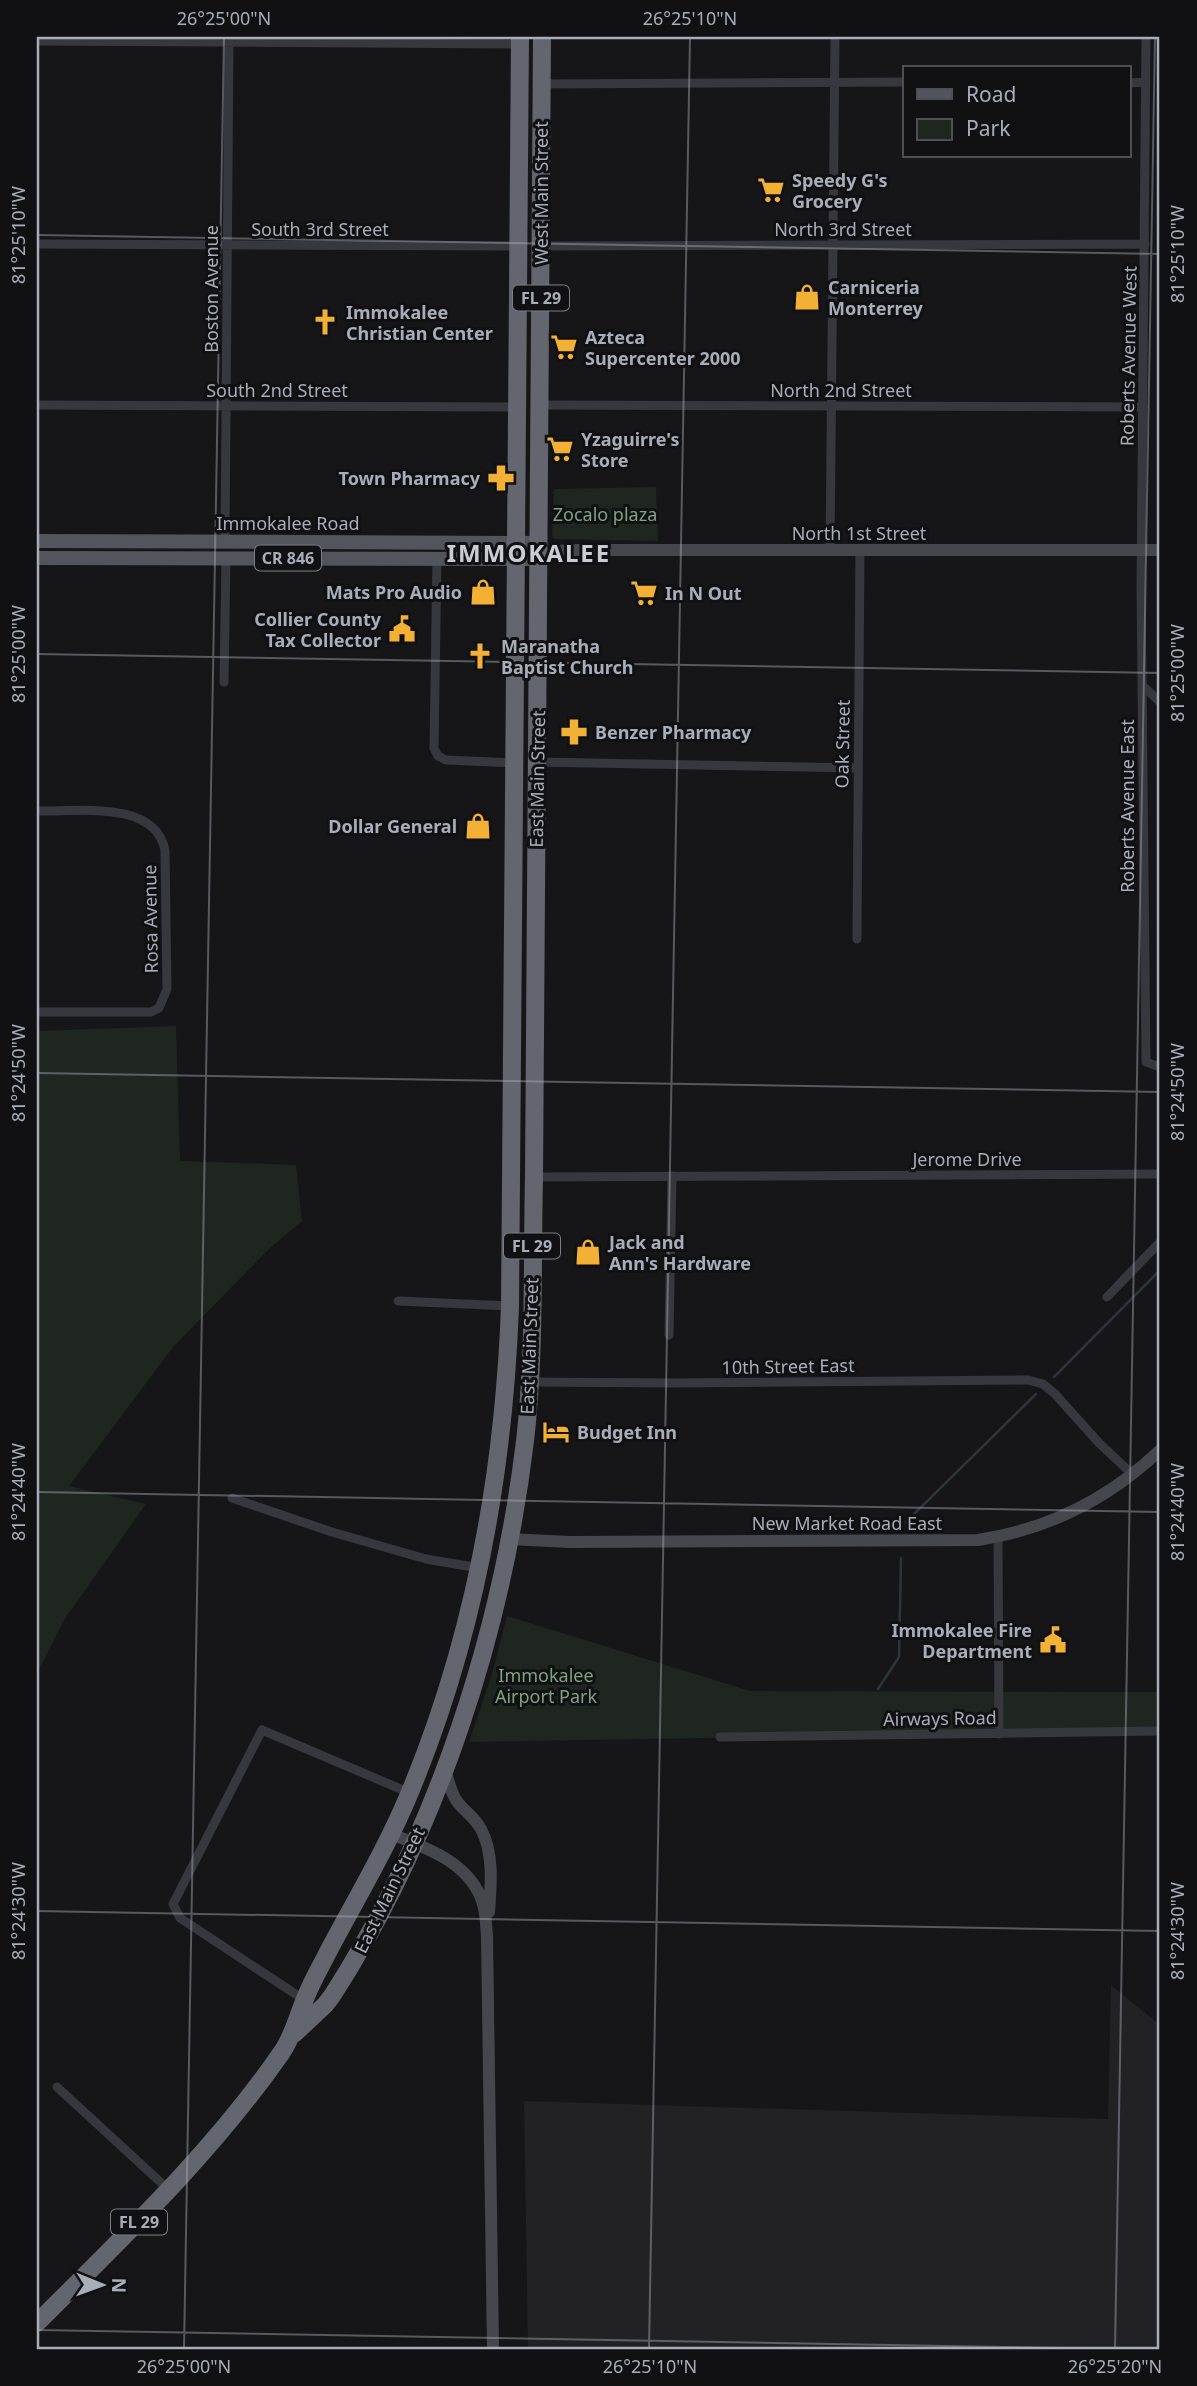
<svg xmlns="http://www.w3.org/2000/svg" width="1197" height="2386" font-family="'Noto Sans',sans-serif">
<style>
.built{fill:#222225}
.green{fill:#1e261f}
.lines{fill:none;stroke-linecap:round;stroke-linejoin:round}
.stream{stroke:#2c353c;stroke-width:2.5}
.street{stroke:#37383d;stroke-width:9}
.secondary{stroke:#45474d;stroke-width:12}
.primary{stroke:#53555c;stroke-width:14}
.highway{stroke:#63666e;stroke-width:18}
.ticks{fill:none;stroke:#a8adb8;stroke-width:2;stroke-opacity:0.45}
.labels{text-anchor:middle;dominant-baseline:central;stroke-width:6;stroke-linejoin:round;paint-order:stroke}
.shield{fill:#111113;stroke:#7b7e86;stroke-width:2}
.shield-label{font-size:16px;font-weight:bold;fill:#a8adb8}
.poi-label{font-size:18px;font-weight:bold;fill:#a8adb8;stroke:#111113;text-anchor:start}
.street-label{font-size:18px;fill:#a8adb8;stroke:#111113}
.park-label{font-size:18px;fill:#7fa381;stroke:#111113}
.district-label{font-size:24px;font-weight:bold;letter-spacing:2px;fill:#c9ccd4;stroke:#111113}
.neatline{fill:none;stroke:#a8adb8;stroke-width:2.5}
.ticks-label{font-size:18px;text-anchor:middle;fill:#a8adb8}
</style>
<rect width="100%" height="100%" fill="#161618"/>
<path class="built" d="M1111 1985 1160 2025V2349H528L524 2101 1108 2119Z"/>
<path class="green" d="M1160 194V530H1157Z
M656 487 658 541 554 539 552 534 554 489Z
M176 1026 180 1161 296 1165 302 1221 269 1249 173 1347 69 1486 146 1504 64 1620 37 1674V1031Z
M507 1616 750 1691 1160 1692V1730L469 1742 492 1674Z"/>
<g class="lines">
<path class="stream" d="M1054 1377 1160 1270
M906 1522 1036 1394
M878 1689 899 1657 901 1558"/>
<path class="street" d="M1146 37 1141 586 1146 1062 1160 1067
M37 41 520 44
M1129 83 1146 82
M542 84 905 82
M37 244 519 246
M541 246 1145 244
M37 405 518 407
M540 405 1143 407
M225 542 229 37
M830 549 835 37
M437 558 434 748 438 756 446 760 516 763
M224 682 226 558
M1142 685 1160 702
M537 762 857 768
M37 811C76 812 156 799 165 851L167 989 159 1008 151 1012H37
M857 939 860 550
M534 1177 1160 1174
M1107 1297 1160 1242
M398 1301 510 1306
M669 1335 672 1176
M530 1382 676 1383 1028 1380 1043 1384 1055 1394 1099 1443 1132 1474
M232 1498 332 1532 426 1559 479 1568
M998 1537 999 1734
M720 1737 1160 1731
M306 2001 180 1918 173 1904 262 1730 410 1793
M57 2087 169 2190"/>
<path class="secondary" d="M539 559 557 551 579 550H1160
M509 1539 570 1542 978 1540C1049 1529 1109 1499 1160 1450
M445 1768C448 1780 451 1795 459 1804 467 1813 475 1818 481 1829 494 1853 491 1885 489 1912
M391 1834C427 1848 471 1863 483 1904 486 1914 486 1926 487 1936L493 2349"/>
<path class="primary" d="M37 541 540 543
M37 558 539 559"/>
<path class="highway" d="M294 2034 325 2005 332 1996C437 1833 502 1633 525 1441 535 1354 532 1265 534 1177L542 37
M37 2323C123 2237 212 2153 282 2052 293 2036 297 2018 305 1999 311 1983 320 1968 328 1952 356 1899 387 1848 410 1792 474 1638 504 1472 510 1306L520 37"/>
</g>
<path class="ticks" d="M37 235 1160 254M37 654 1160 673M37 1073 1160 1092M37 1492 1160 1512M37 1911 1160 1931M37 2330 1119 2349M184 2349 224 37M649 2349 690 37M1115 2349 1155 37"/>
<defs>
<g id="supermarket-bare" transform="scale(2.1)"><path d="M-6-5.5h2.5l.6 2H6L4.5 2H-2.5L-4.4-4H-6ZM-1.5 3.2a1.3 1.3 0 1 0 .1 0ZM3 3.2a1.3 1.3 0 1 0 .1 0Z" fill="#f2b134" stroke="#111113" stroke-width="2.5" paint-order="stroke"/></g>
<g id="shop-bare" transform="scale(2.1)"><path d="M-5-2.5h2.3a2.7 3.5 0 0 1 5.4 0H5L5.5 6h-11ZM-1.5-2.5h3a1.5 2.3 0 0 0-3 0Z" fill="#f2b134" stroke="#111113" stroke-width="2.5" paint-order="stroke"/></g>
<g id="church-bare" transform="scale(2.1)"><path d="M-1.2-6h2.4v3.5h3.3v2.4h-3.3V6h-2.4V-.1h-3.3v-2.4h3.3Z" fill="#f2b134" stroke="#111113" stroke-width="2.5" paint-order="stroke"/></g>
<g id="pharmacy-bare" transform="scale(2.1)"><path d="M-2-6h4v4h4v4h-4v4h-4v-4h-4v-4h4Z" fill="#f2b134" stroke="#111113" stroke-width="2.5" paint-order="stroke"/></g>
<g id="civic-bare" transform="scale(2.1)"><path d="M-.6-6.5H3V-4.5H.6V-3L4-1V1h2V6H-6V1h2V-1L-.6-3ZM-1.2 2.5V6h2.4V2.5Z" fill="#f2b134" stroke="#111113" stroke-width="2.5" paint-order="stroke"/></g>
<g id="hotel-bare" transform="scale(2.1)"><path d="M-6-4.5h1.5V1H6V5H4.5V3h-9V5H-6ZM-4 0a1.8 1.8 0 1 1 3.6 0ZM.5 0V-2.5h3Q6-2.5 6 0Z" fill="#f2b134" stroke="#111113" stroke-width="2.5" paint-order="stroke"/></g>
</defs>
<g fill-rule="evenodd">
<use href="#supermarket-bare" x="771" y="190"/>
<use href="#shop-bare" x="807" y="297"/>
<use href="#church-bare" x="325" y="322"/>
<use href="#supermarket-bare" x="564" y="347"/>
<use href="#supermarket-bare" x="560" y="449"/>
<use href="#pharmacy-bare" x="501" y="478"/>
<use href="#shop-bare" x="483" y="592"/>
<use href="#supermarket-bare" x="644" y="593"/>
<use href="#civic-bare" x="402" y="629"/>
<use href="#church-bare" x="480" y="656"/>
<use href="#pharmacy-bare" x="574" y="732"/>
<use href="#shop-bare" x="478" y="826"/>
<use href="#shop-bare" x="588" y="1252"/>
<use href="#hotel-bare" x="556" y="1432"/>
<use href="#civic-bare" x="1053" y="1640"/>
</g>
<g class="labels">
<g class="shield">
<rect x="513" y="285.5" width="56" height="25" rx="5"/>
<rect x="255" y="545.5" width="66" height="25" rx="5"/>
<rect x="504" y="1233.5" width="56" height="25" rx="5"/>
<rect x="111" y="2209.5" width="56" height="25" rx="5"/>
</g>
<g class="shield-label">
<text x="541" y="298">FL 29</text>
<text x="288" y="558">CR 846</text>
<text x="532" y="1246">FL 29</text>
<text x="139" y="2222">FL 29</text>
</g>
<g class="poi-label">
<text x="792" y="180">Speedy G's<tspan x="792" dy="21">Grocery</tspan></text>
<text x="828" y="287">Carniceria<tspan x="828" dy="21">Monterrey</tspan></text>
<text x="346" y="312">Immokalee<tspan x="346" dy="21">Christian Center</tspan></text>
<text x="585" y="337">Azteca<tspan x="585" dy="21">Supercenter 2000</tspan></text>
<text x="581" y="439">Yzaguirre's<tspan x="581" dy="21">Store</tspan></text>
<text x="480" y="478" text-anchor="end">Town Pharmacy</text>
<text x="462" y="592" text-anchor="end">Mats Pro Audio</text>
<text x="665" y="593">In N Out</text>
<text x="381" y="619" text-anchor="end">Collier County<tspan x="381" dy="21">Tax Collector</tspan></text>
<text x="501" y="646">Maranatha<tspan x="501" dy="21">Baptist Church</tspan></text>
<text x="595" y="732">Benzer Pharmacy</text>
<text x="457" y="826" text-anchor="end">Dollar General</text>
<text x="609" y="1242">Jack and<tspan x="609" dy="21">Ann's Hardware</tspan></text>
<text x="577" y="1432">Budget Inn</text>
<text x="1032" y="1630" text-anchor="end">Immokalee Fire<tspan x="1032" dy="21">Department</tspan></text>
</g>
<g class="street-label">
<text transform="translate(541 193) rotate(-90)">West Main Street</text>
<text x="320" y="229">South 3rd Street</text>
<text x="843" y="229">North 3rd Street</text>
<text transform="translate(211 289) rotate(-90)">Boston Avenue</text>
<text transform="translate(1128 356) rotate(-89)">Roberts Avenue West</text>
<text x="277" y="390">South 2nd Street</text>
<text x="841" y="390">North 2nd Street</text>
<text x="288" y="523">Immokalee Road</text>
<text x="859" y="533">North 1st Street</text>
<text transform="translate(842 744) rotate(-89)">Oak Street</text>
<text transform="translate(537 779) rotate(-89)">East Main Street</text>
<text transform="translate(1127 806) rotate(-90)">Roberts Avenue East</text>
<text transform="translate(150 919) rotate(-91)">Rosa Avenue</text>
<text x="967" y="1159">Jerome Drive</text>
<text transform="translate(529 1346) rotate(-88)">East Main Street</text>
<text transform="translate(788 1366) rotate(-1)">10th Street East</text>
<text x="847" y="1523">New Market Road East</text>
<text transform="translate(940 1718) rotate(-1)">Airways Road</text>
<text transform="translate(389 1890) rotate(-64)">East Main Street</text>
</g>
<g class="park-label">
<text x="605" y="514">Zocalo plaza</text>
<text x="546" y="1675">Immokalee<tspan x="546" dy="21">Airport Park</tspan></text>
</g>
<g class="district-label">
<text x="529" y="552">IMMOKALEE</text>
</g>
</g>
<rect width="1197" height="2386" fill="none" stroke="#111113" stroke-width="77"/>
<rect x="903" y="66" width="228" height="91" fill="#111113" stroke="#4d4f55" stroke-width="2"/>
<rect x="917" y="89" width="35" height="10" fill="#53555c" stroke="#4d4f55" stroke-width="2"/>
<text x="966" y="102" font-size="21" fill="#a8adb8">Road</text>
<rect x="917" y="119" width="35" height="21" fill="#1e261f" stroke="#4d4f55" stroke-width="2"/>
<text x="966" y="136" font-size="21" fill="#a8adb8">Park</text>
<g transform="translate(102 2285) rotate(91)" stroke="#111113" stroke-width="5" paint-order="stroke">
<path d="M0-5L12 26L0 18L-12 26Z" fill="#a8adb8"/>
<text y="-10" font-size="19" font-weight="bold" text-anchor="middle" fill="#a8adb8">N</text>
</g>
<rect x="38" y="38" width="1120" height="2310" class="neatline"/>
<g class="ticks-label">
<text x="224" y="25">26°25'00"N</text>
<text x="690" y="25">26°25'10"N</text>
<text transform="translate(19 235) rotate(-90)" y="6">81°25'10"W</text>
<text transform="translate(1178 254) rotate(-90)" y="6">81°25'10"W</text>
<text transform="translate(19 654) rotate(-90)" y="6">81°25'00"W</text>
<text transform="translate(1178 673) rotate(-90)" y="6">81°25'00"W</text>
<text transform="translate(19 1073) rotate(-90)" y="6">81°24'50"W</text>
<text transform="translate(1178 1092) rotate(-90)" y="6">81°24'50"W</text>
<text transform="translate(19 1492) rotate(-90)" y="6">81°24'40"W</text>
<text transform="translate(1178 1512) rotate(-90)" y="6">81°24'40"W</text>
<text transform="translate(19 1911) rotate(-90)" y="6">81°24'30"W</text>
<text transform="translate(1178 1931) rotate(-90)" y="6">81°24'30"W</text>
<text x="184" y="2373">26°25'00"N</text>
<text x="650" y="2373">26°25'10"N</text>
<text x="1115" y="2373">26°25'20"N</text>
</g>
</svg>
